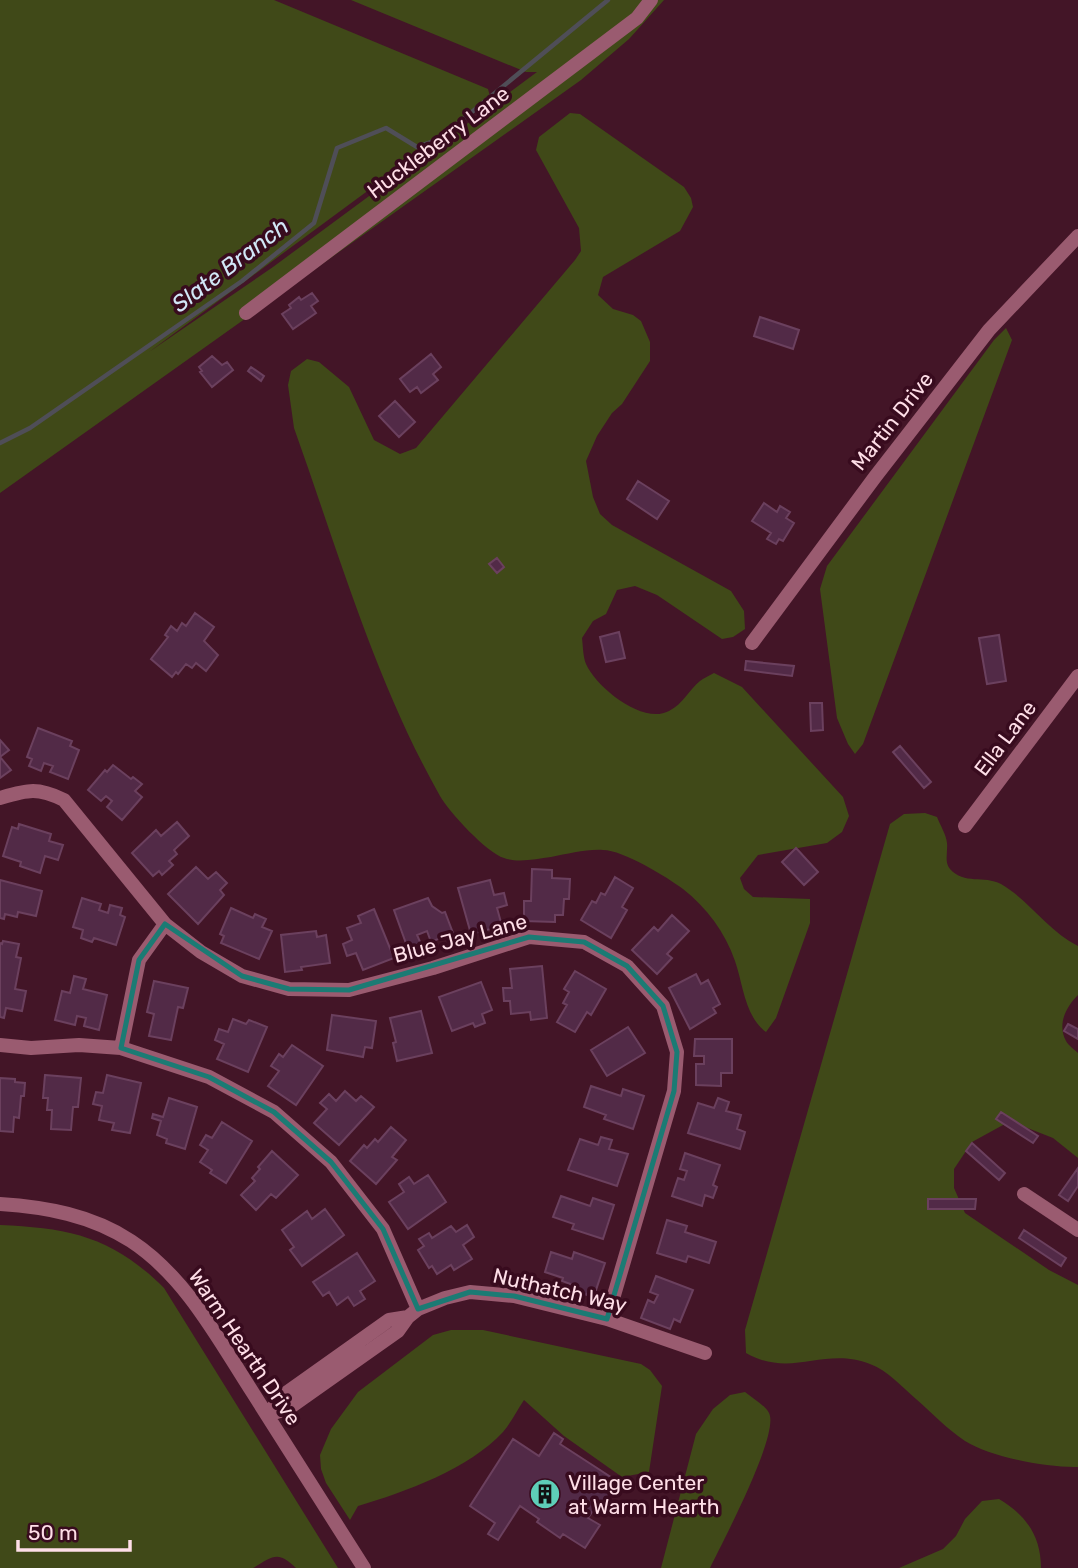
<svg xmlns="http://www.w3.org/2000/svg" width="1078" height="1568" font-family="Rubik,sans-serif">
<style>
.green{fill:#404918}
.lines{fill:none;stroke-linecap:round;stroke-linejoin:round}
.stream{stroke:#4f4e57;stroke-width:4.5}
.building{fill:#522a47;stroke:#6b405e;stroke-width:2}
.street{stroke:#9a5b70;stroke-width:14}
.marked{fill:none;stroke:#1b7b74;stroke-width:5;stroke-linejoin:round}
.labels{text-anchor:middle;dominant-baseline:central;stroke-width:7;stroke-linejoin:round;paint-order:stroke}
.street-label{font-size:21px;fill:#fedee7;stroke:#380b1e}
.poi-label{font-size:21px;fill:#fedee7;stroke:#380b1e;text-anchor:start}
.water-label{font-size:23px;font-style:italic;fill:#d1e7f7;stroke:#380b1e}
</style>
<rect width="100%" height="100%" fill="#431527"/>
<path class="green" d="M0 0H274L488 89 491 100 149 352 273 267 537 72H526L351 0H664L629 39 581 80 0 493Z
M570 113 580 114 684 187 691 198 693 207 680 231 603 277 598 295 613 309 633 315 641 321 650 342V361L622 404 612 413 597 436 586 461 593 497 600 514 612 525 731 591 744 611 745 629 733 637 722 639 657 595 635 586 617 590 606 614 593 621 582 638C583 646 583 657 586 664 597 688 643 725 669 711 683 704 689 690 700 681 704 678 710 675 714 673L742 687 843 797 849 816 842 832 827 843 758 855 740 878 744 889 753 897 810 899V923L776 1018 766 1032C745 1017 743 984 735 961 725 932 707 908 683 889 667 877 623 850 603 850 586 849 568 854 551 857 536 859 518 863 504 858 487 853 449 812 440 796 375 681 338 551 294 428L288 385 291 371 307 359 319 362 349 387 374 440 400 454 416 448 575 260 581 251 579 228 536 150 539 137Z
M1006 328 1012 340 863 744 855 754 848 744 837 718 820 589 827 566 994 340Z
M925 813 937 817C940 825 946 834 947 843 948 852 944 862 950 869 964 885 984 875 1001 884 1029 900 1048 931 1078 946V995C1066 1007 1057 1024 1066 1041 1068 1045 1075 1050 1078 1053V1158L1053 1138 1025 1127 1003 1125 972 1142 954 1169V1188L965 1213 1049 1270 1078 1285V1467C1048 1468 990 1457 965 1441 947 1429 932 1413 916 1399 902 1387 887 1370 870 1364 824 1346 791 1379 746 1353L745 1330 890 824 904 814Z
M0 1225C70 1228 113 1237 164 1288L338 1568H296C278 1550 273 1556 253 1568H0Z
M451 1330H483L641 1364 650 1370 662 1386 649 1472 622 1477 564 1436 524 1400C517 1410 511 1423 503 1432 469 1469 405 1492 358 1506L350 1520 326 1483 321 1469 320 1455 331 1429 358 1392 433 1335Z
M745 1392C752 1398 765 1405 769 1413 780 1434 722 1543 710 1568H661L696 1434 713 1409 730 1395Z
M999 1499C1026 1515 1041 1536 1041 1568H899L943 1549 956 1536 965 1519 982 1501Z"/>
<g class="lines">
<path class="stream" d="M0 443 30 428 242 281 314 223 337 148 386 128 417 147 439 139 608 0"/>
</g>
<path class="building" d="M312 293 318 301 311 306 316 313 293 329 282 314 291 308 289 305 299 297 301 300Z
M760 317 799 330 793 349 754 336Z
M431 354 441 367 433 374 438 380 421 393 417 387 410 392 400 379Z
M212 356 222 365 227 362 233 370 212 387 200 372 202 371 199 367Z
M251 367 264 376 261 381 248 371Z
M395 401 415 422 399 437 379 416Z
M638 481 669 501 657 519 627 499Z
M764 503 777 512 780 506 790 512 786 518 794 523 783 541 779 539 776 544 767 539 771 533 752 521Z
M497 558 504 567 497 573 489 564Z
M195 613 214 627 204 641 218 655 206 671 196 663 192 668 186 664 178 674 176 672 172 677 151 659 168 637 165 635 171 626 177 631 182 623 186 626Z
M619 632 625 658 606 662 600 637Z
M999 635 1006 681 987 684 979 638Z
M746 661 794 666 792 676 745 670Z
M810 703H822L823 730 811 731Z
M38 728 72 741 70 746 79 750 68 779 50 772 53 766 44 763 41 771 29 766 32 759 27 757Z
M0 740 9 750 0 757 11 770 0 778Z
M900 746 931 782 924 788 893 752Z
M113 765 131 779 133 777 142 784 135 791 142 797 122 820 107 807 112 801 106 796 101 801 88 790 105 770 107 772Z
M177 822 189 836 174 850 177 854 169 861 173 865 162 875 159 871 153 876 132 853 156 830 161 836Z
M19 824 51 834 49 841 63 845 58 860 45 856 40 873 20 866 21 862 3 856 12 827 18 829Z
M796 848 818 872 804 885 782 862Z
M196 867 208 879 216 872 227 883 220 890 224 895 198 924 168 894Z
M532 869 552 870V878L570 879 569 899H564L563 915H555V922L524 921V901H531Z
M615 877 633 888 622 907 627 910 611 938 581 920 592 901 596 903 601 893 605 895Z
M0 880 42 891 36 916 18 912 17 917 5 914 4 919 0 918Z
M490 880 494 895 504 893 507 905 497 908 502 926 471 934 458 888Z
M82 898 101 904 99 910 108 913 110 905 122 908 120 915 125 917 116 945 94 938 92 942 81 938 83 930 73 927Z
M428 898 432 906 442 913 445 912 453 933 431 942 427 931 417 935 421 944 408 949 394 910Z
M231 908 253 918 255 914 266 919 262 927 272 931 259 959 221 943 224 936 220 934Z
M374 909 394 958 363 970 356 953 347 956 343 944 352 940 347 928 361 923 358 916Z
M672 915 689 931 667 954 672 958 657 974 632 950 654 927 658 931Z
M316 931 317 937 326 935 330 963 301 967 302 970 285 972 281 935Z
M3 941 19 944 16 957 21 958 15 989 26 991 22 1011 6 1008 4 1018 0 1017V943L2 944Z
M542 966 547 1018 531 1020 530 1012 511 1014 510 1001H504L503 988H512L510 969Z
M575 971 606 989 591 1015 587 1012 575 1032 557 1022 567 1005 563 1003 569 992 564 989Z
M696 974 701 984 708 980 720 1004 713 1008 716 1013 690 1029 669 988Z
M74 976 86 979 83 989 107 995 99 1030 84 1026 86 1018 77 1016 75 1025 55 1020 62 991 70 993Z
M154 981 188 988 183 1008 178 1007 171 1040 149 1036 154 1014 147 1012Z
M481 982 492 1010 482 1014 485 1023 475 1027 473 1023 452 1031 439 997Z
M421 1011 432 1053 397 1061 393 1043 396 1042 390 1018Z
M332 1015 376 1021 372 1048 365 1047 363 1057 327 1050Z
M233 1019 246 1024 249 1020 267 1027 248 1072 217 1059 224 1044 215 1040 219 1029 228 1032Z
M1068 1024 1078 1029V1039L1064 1031Z
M628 1027 645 1053 607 1076 591 1050Z
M695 1039H732V1073H721V1086L696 1085V1064H704V1056H694Z
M292 1045 323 1066 296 1105 268 1086 279 1071 271 1066 279 1054 283 1057Z
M45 1075 81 1078 78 1107H73L71 1130 51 1129 52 1110H47L48 1098H43Z
M107 1075 141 1083 130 1133 112 1130 114 1123 99 1120 102 1106 93 1104 96 1092 103 1093Z
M0 1078 15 1079V1082L25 1083 24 1096H21L19 1118 14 1117 13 1132 0 1131Z
M591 1086 621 1096 623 1089 644 1096 633 1129 604 1119 606 1115 584 1107Z
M345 1091 356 1101 361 1096 374 1107 339 1145 314 1123 327 1109 320 1103 329 1094 336 1101Z
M169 1098 197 1107 185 1149 166 1143 167 1139 157 1135 161 1121 152 1118 153 1114 163 1117Z
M718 1098 729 1102 726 1111 741 1115 737 1129 745 1132 740 1149 688 1133 698 1103 714 1108Z
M1001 1112 1038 1136 1033 1143 996 1119Z
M222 1122 252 1141 226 1183 210 1173 212 1170 200 1162 208 1150 200 1145 206 1135 212 1138Z
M391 1127 406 1140 392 1157 397 1160 376 1184 350 1161 364 1145 367 1148 375 1139 378 1142Z
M601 1137 612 1140 609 1149 628 1154 617 1186 568 1170 580 1139 598 1145Z
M972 1143 1005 1173 999 1180 966 1151Z
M272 1151 298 1175 276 1198 271 1194 256 1210 241 1195 255 1181 252 1178 260 1169 258 1167Z
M685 1153 720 1165 713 1185 717 1187 713 1198 705 1195 702 1206 672 1196 678 1178 684 1180 687 1171 680 1169Z
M1078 1168V1186L1068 1201 1059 1195Z
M428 1175 446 1202 408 1229 389 1202 404 1192 399 1184 409 1177 414 1184Z
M561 1196 590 1206 593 1198 614 1205 603 1239 572 1229 574 1224 553 1217Z
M928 1199H976L975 1209H928Z
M325 1209 344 1235 302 1266 290 1250 294 1247 282 1230 307 1211 312 1219Z
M667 1220 687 1226 685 1232 716 1242 709 1263 688 1256 686 1262 657 1253Z
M467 1225 474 1237 463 1245 472 1259 454 1270 451 1265 437 1274 432 1266 429 1268 418 1250 424 1246 419 1239 429 1233 432 1238 451 1226 456 1232Z
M1024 1230 1066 1258 1061 1266 1019 1238Z
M551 1252 572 1259 574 1252 605 1263 595 1293 588 1291 587 1295 572 1290 573 1285 562 1281 563 1278 545 1272Z
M357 1253 375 1281 360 1291 365 1299 354 1306 348 1297 337 1305 329 1292 323 1296 313 1282Z
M656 1276 693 1290 680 1322 674 1319 670 1329 641 1318 648 1300 654 1303 658 1295 650 1292Z
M554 1433 563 1439 560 1444 620 1483 600 1512 594 1509 588 1518 600 1525 585 1548 563 1534 560 1538 537 1522 539 1519 520 1506 498 1540 488 1534 495 1523 470 1506 513 1439 539 1456Z"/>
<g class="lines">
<path class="street" d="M246 313 637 18 651 0
M752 643 875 477 989 330 1078 236
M0 798C28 790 37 787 64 800L165 924 201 952 242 976 289 989 349 990 433 968 529 937 584 942 627 966 663 1006 677 1052 674 1091 607 1319
M965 826 1078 676
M0 1045 31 1048 79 1045 121 1048 209 1077 274 1112 331 1162 383 1229 418 1309
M121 1048 139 960 165 924
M1024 1194 1078 1230
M0 1204C46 1207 91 1215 131 1241 186 1277 218 1339 253 1393 290 1451 327 1510 364 1568
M267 1415 289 1408 398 1331 408 1317 418 1309 445 1298 470 1292 514 1296 607 1319 705 1353
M267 1415 282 1396 389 1320 408 1317"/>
</g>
<path class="marked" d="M165 924 242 976 289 989 349 990 529 937 584 942 627 966 663 1006 677 1052 674 1091 607 1319 514 1296 470 1292 418 1309 383 1229 331 1162 274 1112 209 1077 121 1048 139 960Z"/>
<defs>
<g id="building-disc" transform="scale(1.575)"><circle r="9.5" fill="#5eceb8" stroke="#380b1e"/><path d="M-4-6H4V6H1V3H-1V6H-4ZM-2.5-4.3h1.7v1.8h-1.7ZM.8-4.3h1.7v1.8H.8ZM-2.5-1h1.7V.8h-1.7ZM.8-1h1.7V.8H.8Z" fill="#111"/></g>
</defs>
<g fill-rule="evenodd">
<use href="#building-disc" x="545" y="1494"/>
</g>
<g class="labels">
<g class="street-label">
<text transform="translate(438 142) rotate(-37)">Huckleberry Lane</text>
<text transform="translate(892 421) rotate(-52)">Martin Drive</text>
<text transform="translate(1005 738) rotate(-53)">Ella Lane</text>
<text transform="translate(460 938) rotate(-15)">Blue Jay Lane</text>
<text transform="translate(560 1290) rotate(13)">Nuthatch Way</text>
<text transform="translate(245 1347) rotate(56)">Warm Hearth Drive</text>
</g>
<g class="poi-label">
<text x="568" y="1482">Village Center<tspan x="568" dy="24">at Warm Hearth</tspan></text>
</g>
<g class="water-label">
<text transform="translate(230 265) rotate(-37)">Slate Branch</text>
</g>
</g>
<path d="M18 1540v10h112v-10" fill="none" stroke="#fedee7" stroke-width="3.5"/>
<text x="28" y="1540" font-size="21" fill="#fedee7" stroke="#380b1e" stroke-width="5" paint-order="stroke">50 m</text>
</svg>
